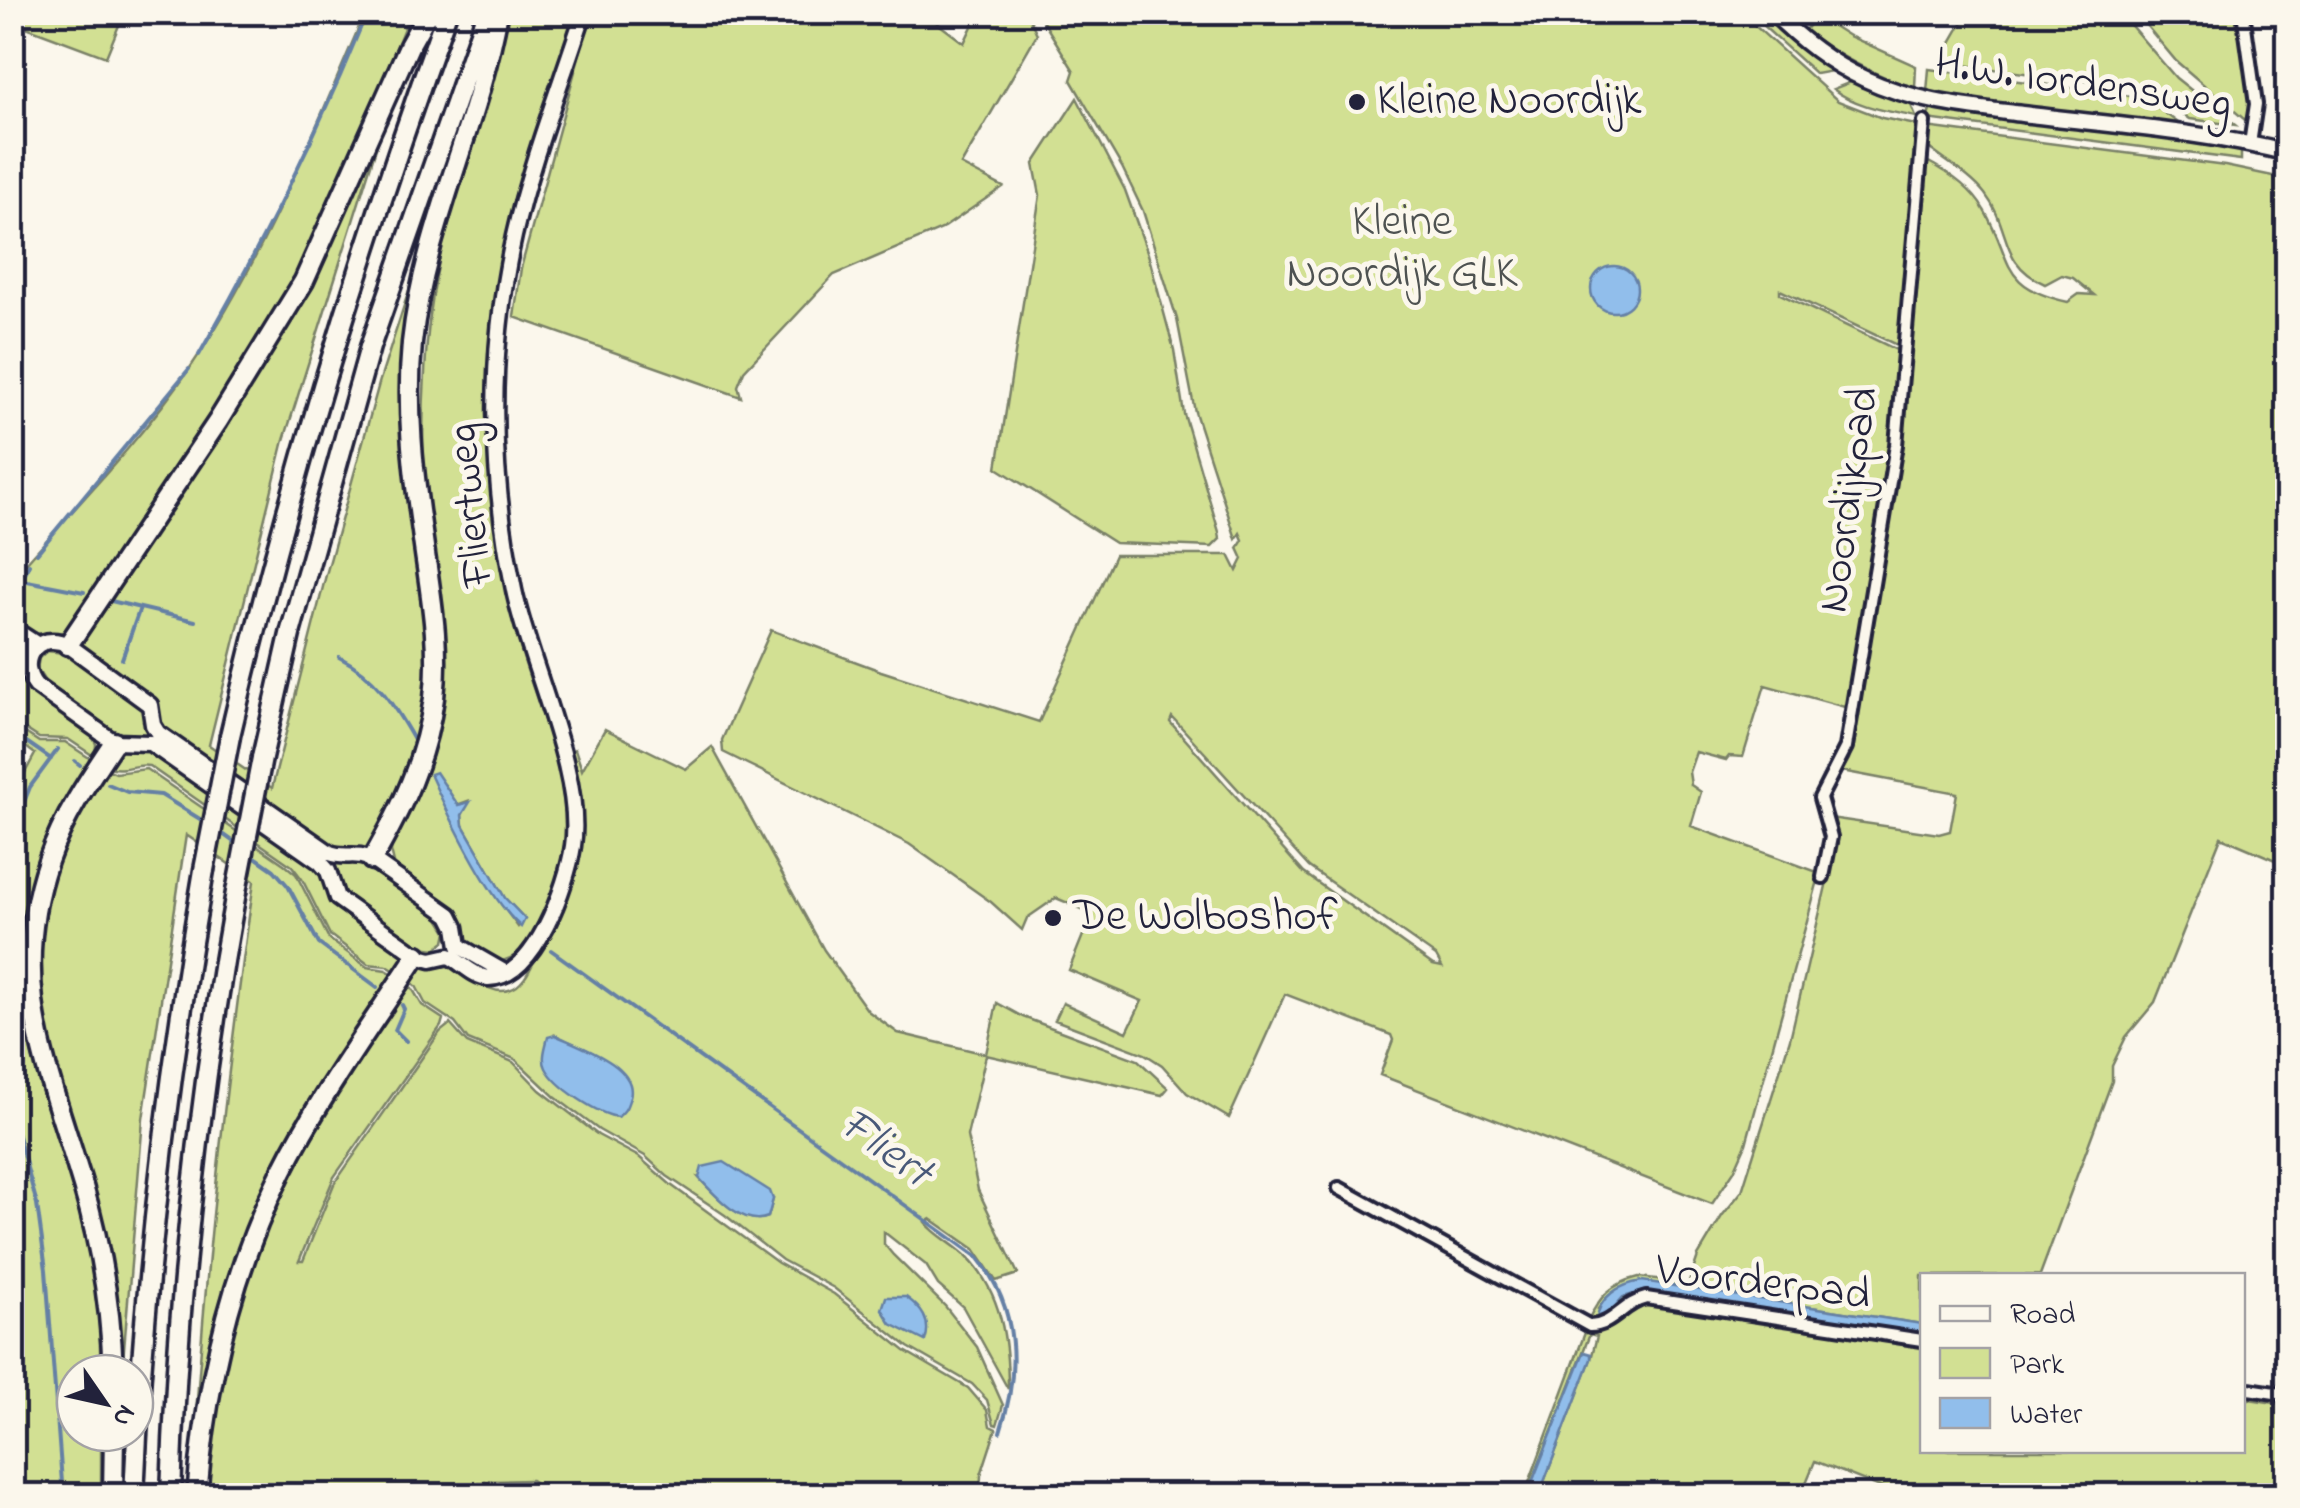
<svg xmlns="http://www.w3.org/2000/svg" width="2300" height="1508" font-family="'Indie Flower',sans-serif">
<style>
.green{fill:#d2e093;stroke:#7a8167;stroke-width:2.5;fill-rule:evenodd}
.water{fill:#91beeb;stroke:#6580a5;stroke-width:2.5}
.lines{fill:none;stroke-linecap:round;stroke-linejoin:round}
.stream{stroke:#6580a5;stroke-width:4}
.minor-casing{stroke:#22223b;stroke-width:18}
.secondary-casing{stroke:#22223b;stroke-width:21}
.motorway-casing{stroke:#22223b;stroke-width:25}
.minor{stroke:#fbf7ec;stroke-width:10}
.secondary{stroke:#fbf7ec;stroke-width:14}
.motorway{stroke:#fbf7ec;stroke-width:18}
.motorway-bridge-casing{stroke:#22223b;stroke-width:25;stroke-linecap:butt}
.motorway-bridge{stroke:#fbf7ec;stroke-width:18}
.poi-dot{fill:#22223b;stroke:#fbf7ec;stroke-width:4}
.labels{text-anchor:middle;dominant-baseline:central;stroke-width:10;stroke-linejoin:round;paint-order:stroke}
.street-label{font-size:45px;fill:#22223b;stroke:#fbf7ec}
.poi-label{font-size:45px;fill:#22223b;stroke:#fbf7ec;text-anchor:start}
.park-label{font-size:45px;fill:#4e5251;stroke:#fbf7ec}
.water-label{font-size:48px;font-style:italic;fill:#495979;stroke:#fbf7ec}
</style>
<rect width="100%" height="100%" fill="#fbf7ec"/>
<filter id="ink" filterUnits="userSpaceOnUse"><feTurbulence type="fractalNoise" baseFrequency=".01" numOctaves="2"/><feDisplacementMap in="SourceGraphic" scale="20" xChannelSelector="R" yChannelSelector="G"/><feConvolveMatrix kernelMatrix="1 2 1 2 8 2 1 2 1" color-interpolation-filters="sRGB"/></filter>
<g filter="url(#ink)">
<path class="green" d="M12 13 13 12 124 13 106 57 13 22Z
M365 13H410C368 117 328 220 272 318 211 424 137 522 76 627 51 639 36 636 13 622L12 570 18 572C76 506 140 441 190 368 264 259 313 133 365 13Z
M511 13H578C553 86 524 161 506 237 493 292 489 354 488 410 488 477 496 548 511 614 534 717 599 807 543 913 536 927 527 948 514 956 509 959 499 963 493 961 468 954 414 888 395 867L391 851 393 840C405 818 419 796 427 772 456 689 440 609 429 525 422 475 422 423 425 373 430 249 473 130 511 13ZM431 774 445 785 457 805 468 801 462 815 463 825 505 898 525 919 518 927 494 894Z
M591 13H924L964 43 976 18 989 20V16L979 13H1027L1037 34 961 165 1003 187 942 229 834 275 744 371 738 386 741 397 514 317 521 268Z
M1038 13H1741L1838 101 1882 118 1916 125 1903 348 1780 290V294L1903 353 1848 708 1765 685 1743 757 1729 756 1726 760 1696 752 1689 772 1691 785 1701 792 1691 826 1820 873 1746 1144 1734 1171 1712 1204 1380 1075 1393 1040 1391 1035 1285 994 1229 1118 1187 1093 1162 1065 1145 1054 1055 1020 1063 1003 1127 1032 1142 1001 1069 970 1092 913 1056 898 1027 918 1022 930 991 902 909 844 723 752 722 740 771 630 881 671 1039 722 1115 555H1229L1237 571 1243 559 1238 548 1243 540 1240 533 1236 539 1195 412 1177 319 1143 211 1122 167 1071 80 1074 71ZM1172 717 1309 867 1436 956 1442 967 1433 965 1304 873 1170 722Z
M1749 13H1763L1832 71 1816 74Z
M1968 13H2120L2176 78 2235 125 2190 119 2148 89 1947 63 1949 46Z
M2136 13H2238L2252 103 2245 120 2176 61Z
M1816 15 1849 36 1916 66 1915 88C1874 75 1838 57 1805 30Z
M1929 69 2145 98 2186 129 1942 97 1927 92Z
M1851 82 1911 105 1916 117C1888 111 1856 107 1833 89Z
M1077 98 1125 190 1148 254 1174 350 1184 414 1219 532 1220 539 1212 547 1115 543 997 468 1040 195 1034 164Z
M1931 108 2241 148V160L1927 119Z
M378 126H383L284 440 209 745 272 788 326 575 380 380 419 259 421 260 410 311 433 669 420 749 370 851 333 849 162 728 157 708 75 643 222 424Z
M1926 127 2225 166 2287 179V865L2221 837 2155 1002 2126 1037 2112 1066V1081L2040 1275 1922 1276V1324L1687 1288 1698 1256 1722 1216 1742 1191 1790 1039 1833 856 1835 839 1830 818 1939 834 1950 831 1957 793 1842 771 1849 759 1907 392 1925 160C1946 171 1972 188 1984 210 2014 260 1997 286 2068 302L2079 294 2094 295 2073 278 2062 275 2045 284C1998 263 2012 229 1985 194 1971 176 1946 162 1929 148Z
M12 647 21 663 91 734 96 744 95 757 68 739 39 738 13 721Z
M67 649 144 704 152 733 334 862 360 859 443 916 440 920 447 931 445 941 435 949 421 947 418 951 341 897 334 882 150 737 117 738 41 684 44 680 37 669 39 658 47 651 63 653Z
M13 725 39 742H65L94 761C77 786 59 811 47 839 13 916 16 1007 40 1086 59 1146 82 1206 94 1268 100 1301 99 1338 101 1373H75V1433H101V1495H13L12 797 35 754 13 737Z
M605 729 686 769 712 747 824 950 868 1011 898 1033 986 1054 997 1003 1023 1017 1138 1060 1168 1088 1162 1095 986 1055 967 1136 978 1190 1018 1274 996 1281 974 1249 931 1219 925 1222C936 1236 954 1244 967 1257 1002 1293 1008 1342 1008 1389L963 1307 938 1285 926 1265 884 1232V1244L893 1255 945 1306 977 1347 1003 1405 997 1425 994 1424 987 1400 972 1384 908 1347 834 1288 782 1260 725 1215 667 1176 645 1156 599 1130 555 1097 515 1059 468 1040 455 1023 425 1003 416 986 407 978C454 934 475 1000 509 990 524 986 531 967 537 955 581 879 590 836 569 751L575 749 582 770ZM555 1035C587 1050 654 1073 618 1117 606 1115 598 1109 588 1103 553 1083 558 1072 555 1035ZM699 1178 773 1199 768 1217C743 1227 715 1195 699 1178Z
M116 748 149 750 317 864 334 903 410 957 400 974 387 966 368 964 330 935 302 879 292 866 149 766C133 763 120 774 106 765Z
M104 768 116 773 146 769 284 864 296 874 329 939 367 967 386 970 398 977 264 1200 191 1495C202 1289 225 1085 254 881L186 835 143 1119 122 1373H118L116 1338 43 1044 37 935 60 844Z
M405 982 412 988 422 1005 443 1019 441 1026 334 1177 299 1261H303L334 1184 440 1032 450 1024 467 1043 513 1062 540 1090 598 1135 639 1157 671 1185 778 1263 834 1294 905 1351 968 1388 987 1410 990 1426 996 1429 981 1475 980 1495 556 1496 531 1480 491 1481 400 1496H207C216 1383 241 1274 293 1173 314 1132 340 1094 363 1055 377 1030 389 1005 405 982Z
M1639 1277 1682 1282 1679 1287C1646 1282 1619 1278 1598 1309L1606 1314C1626 1289 1650 1288 1678 1297L1651 1296 1605 1322H1587C1600 1296 1610 1284 1639 1277Z
M1654 1302 1922 1343V1450H2242L2243 1398 2287 1405V1443L2273 1495H1900L1815 1461 1801 1495H1539L1591 1359 1597 1336 1590 1334 1527 1495 1524 1496 1586 1330C1613 1330 1627 1306 1654 1302Z"/>
<path class="water" d="M1591 289a23 23 0 1 1 46 0a23 23 0 1 1-46 0Z
M436 772 458 805 470 802 462 815 463 825 505 898 525 919 521 927C488 898 449 816 430 774Z
M555 1035C578 1046 639 1066 630 1097 627 1107 626 1110 618 1117 597 1114 556 1087 546 1068 541 1059 546 1046 548 1037Z
M724 1162 770 1191 773 1199 768 1217C743 1228 715 1195 699 1178L702 1167Z
M1642 1281 1922 1324V1333L1644 1291 1623 1297 1604 1319 1597 1320C1598 1297 1620 1284 1642 1281Z
M886 1297H906C921 1308 932 1321 925 1341L891 1324 882 1309Z
M1584 1352 1591 1354V1359L1539 1495H1527Z"/>
<g class="lines">
<path class="stream" d="M199 355C262 245 319 130 367 12
M37 553 189 369
M12 574 22 580 84 592
M22 580 29 564
M111 601 195 621
M339 657C376 676 394 705 414 740
M122 659 140 608
M12 732 51 759
M75 761 80 765
M108 784 127 792 161 795 208 824
M12 832 30 787 58 749
M220 832 241 847
M248 852 274 870 288 886 319 944 377 987
M551 950 977 1257C1019 1308 1020 1371 1000 1432
M402 1005 404 1009 395 1030 406 1041
M12 1114 37 1204 46 1270 63 1496"/>
<g class="minor-casing">
<path id="minor" d="M2243 12 2256 104 2250 144
M1823 877 1831 837 1820 798 1846 747 1896 445 1924 122
M1339 1188 1590 1326C1613 1326 1623 1303 1646 1298L1922 1340
M2242 1388 2288 1395
M2280 1496 2288 1473"/>
</g>
<g class="secondary-casing">
<path id="secondary" d="M1772 12C1800 39 1829 63 1865 79 1914 102 1968 107 2022 114 2110 125 2201 131 2288 153
M12 628 38 645
M12 643 29 655
M506 973 459 946 456 927 450 915 372 860C357 851 345 859 330 853L158 733 153 725 150 705 68 645C38 630 15 660 36 686L114 742 150 743 320 862 328 871 337 898 420 957 431 960 449 956C461 962 474 977 488 978 535 979 567 884 573 846 584 775 529 664 514 590 490 474 488 352 514 236 531 160 560 87 584 12"/>
</g>
<g class="motorway-casing">
<path id="motorway" d="M68 645 218 421 304 281 409 46 428 12
M230 736C287 489 361 250 447 12
M262 758 291 630 370 347 487 12
M372 860C402 808 426 758 434 698 441 642 429 587 422 532 413 469 406 406 412 343 424 229 478 125 498 12
M113 1373C111 1309 101 1247 83 1186 49 1071 6 984 48 861 63 818 89 779 114 742
M113 1496 114 1433
M134 1496C143 1286 168 1077 204 870
M171 1496C177 1293 200 1091 236 892
M197 1496C206 1382 231 1273 282 1171 320 1095 371 1026 417 955"/>
</g>
<use href="#minor" class="minor"/>
<use href="#secondary" class="secondary"/>
<use href="#motorway" class="motorway"/>
<g class="motorway-bridge-casing">
<path id="motorway-bridge" d="M204 870 230 736
M236 892 262 758"/>
</g>
<use href="#motorway-bridge" class="motorway-bridge"/>
</g>
</g>
<g class="poi-dot">
<circle cx="1357" cy="102" r="10"/>
<circle cx="1053" cy="918" r="10"/>
</g>
<g class="labels">
<g class="street-label">
<text transform="translate(2083 85) rotate(8)">H.W. Iordensweg</text>
<text transform="translate(1850 500) rotate(-82)">Noordijkpad</text>
<text transform="translate(472 505) rotate(-96)">Fliertweg</text>
<text transform="translate(1763 1284) rotate(7)">Voorderpad</text>
</g>
<g class="poi-label">
<text x="1377" y="102">Kleine Noordijk</text>
<text x="1073" y="918">De Wolboshof</text>
</g>
<g class="park-label">
<text x="1402" y="223">Kleine<tspan x="1402" dy="52">Noordijk GLK</tspan></text>
</g>
<g class="water-label">
<text transform="translate(885 1149) rotate(36)">Fliert</text>
</g>
</g>
<rect width="2300" height="1508" fill="none" stroke="#fbf7ec" stroke-width="50"/>
<rect x="25" y="25" width="2250" height="1458" fill="none" stroke="#22223b" stroke-width="4" filter="url(#ink)"/>
<rect x="1920" y="1273" width="325" height="180" fill="#fbf7ec" stroke="#a4a2a5" stroke-width="2.5"/>
<rect x="1940" y="1306" width="50" height="15" fill="#fbf7ec" stroke="#a4a2a5" stroke-width="2.5"/>
<text x="2010" y="1323" font-size="30" fill="#22223b">Road</text>
<rect x="1940" y="1348" width="50" height="30" fill="#d2e093" stroke="#a4a2a5" stroke-width="2.5"/>
<text x="2010" y="1373" font-size="30" fill="#22223b">Park</text>
<rect x="1940" y="1398" width="50" height="30" fill="#91beeb" stroke="#a4a2a5" stroke-width="2.5"/>
<text x="2010" y="1423" font-size="30" fill="#22223b">Water</text>
<g transform="translate(105 1403) rotate(124)"><circle r="48" fill="#fbf7ec" stroke="#a4a2a5" stroke-width="2.5"/>
<path d="M0-8L18 38L0 25L-18 38Z" fill="#22223b"/>
<text y="-15" font-size="28" font-weight="bold" text-anchor="middle" fill="#22223b">N</text>
</g>
</svg>
